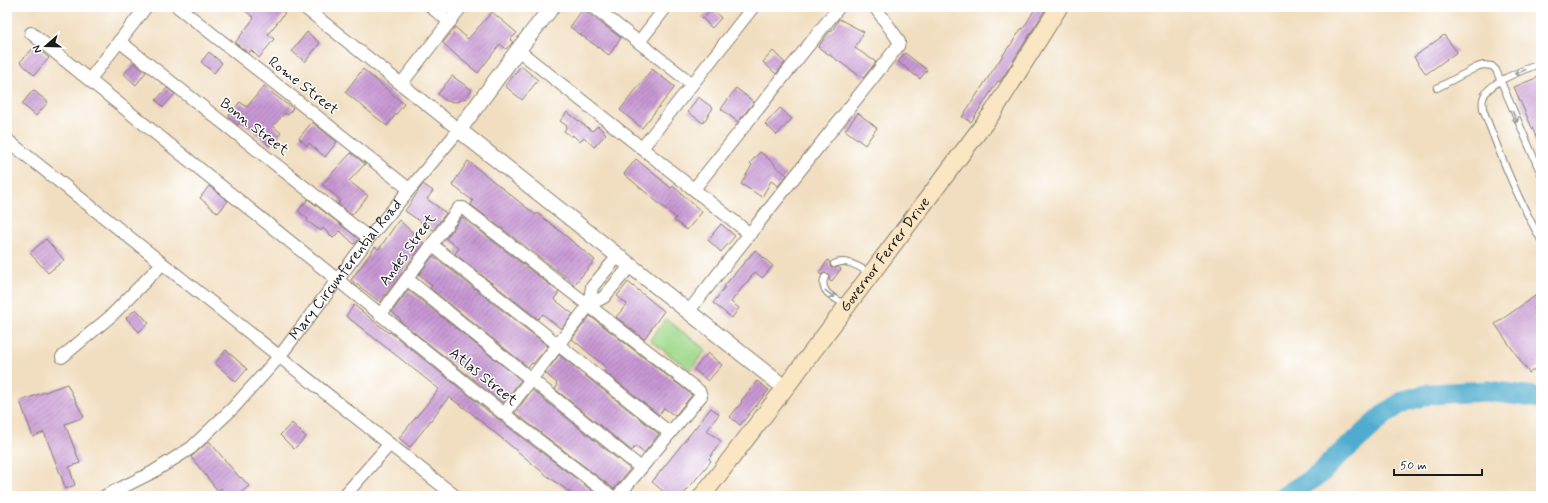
<svg xmlns="http://www.w3.org/2000/svg" width="1548" height="503" font-family="Mynerve,sans-serif">
<style>
.pitch{fill:#a0d98c;stroke:#5e7a54}
.lines{fill:none;stroke-linecap:round;stroke-linejoin:round}
.stream{stroke:#4facce;stroke-width:3.5}
.river{stroke:#4facce;stroke-width:21}
.building{fill:url(#building-hatch)}
.service-casing{stroke:#867d6e;stroke-width:8}
.minor-casing{stroke:#867d6e;stroke-width:14}
.tertiary-casing{stroke:#867d6e;stroke-width:17}
.secondary-casing{stroke:#867d6e;stroke-width:19}
.service{stroke:#fff;stroke-width:6}
.minor{stroke:#fff;stroke-width:12}
.tertiary{stroke:#fff;stroke-width:15}
.secondary{stroke:#fbe6c3;stroke-width:17}
.oneway{stroke:#999}
.labels{text-anchor:middle;dominant-baseline:central;stroke-width:3;stroke-linejoin:round;paint-order:stroke}
.street-label{font-size:15px;fill:#1c1c1c;stroke:#fff}
</style>
<defs>
<pattern id="building-hatch" width="6" height="6" patternUnits="userSpaceOnUse"><rect width="6" height="6" fill="#c797d3"/><path d="M-1 1l2-2M0 6l6-6M5 7l2-2" fill="none" stroke="#a17aaa"/></pattern>
</defs>
<rect width="100%" height="100%" fill="#fff"/>
<filter id="ink" filterUnits="userSpaceOnUse"><feTurbulence type="fractalNoise" baseFrequency=".025" numOctaves="2"/><feDisplacementMap in="SourceGraphic" scale="8" xChannelSelector="R" yChannelSelector="G"/><feConvolveMatrix kernelMatrix="1 2 1 2 8 2 1 2 1" color-interpolation-filters="sRGB"/></filter>
<filter id="wash" filterUnits="userSpaceOnUse"><feTurbulence type="fractalNoise" baseFrequency=".012" numOctaves="4" result="noise"/><feDisplacementMap in="SourceGraphic" scale="16" xChannelSelector="R" yChannelSelector="G"/><feGaussianBlur stdDeviation="0.9" result="paint"/><feColorMatrix in="noise" values="0 0 0 0 0 0 0 0 0 0 0 0 0 0 0 0 0 1.4 0 .05"/><feComposite in="paint" operator="in"/></filter>
<g filter="url(#wash)">
<rect width="100%" height="100%" fill="#f1dec0"/>
<path class="pitch" d="M666 319 706 350 690 370 650 340Z"/>
<g class="lines">
<path class="stream" d="M1276 496 1291 492"/>
<path class="river" d="M1285 496 1320 474 1335 458 1352 444 1386 413 1404 401 1430 394 1488 391 1541 398"/>
</g>
<g id="blocks">
<path class="building" d="M241 7H277L285 13 268 34 274 39 259 58 251 50 249 53 235 43 254 18Z
M1036 7H1047L1000 82 998 81 971 122 962 117 1009 46H1010L1021 29H1023Z
M712 8 721 18 712 28 702 18Z
M583 9 621 38 609 55 570 27Z
M492 12 517 33 510 40 513 42 506 49 500 44 478 73 457 56 443 43 455 27 468 39Z
M839 19 864 32 855 48 876 62 863 78 818 47 830 31 831 32Z
M307 32 320 43 305 62 292 51Z
M1444 35 1457 52 1426 74 1414 57Z
M35 46 49 58 34 75 20 62Z
M773 51 785 63 776 74 763 62Z
M209 52 222 63 214 73 201 62Z
M905 53 927 70 920 79 898 62Z
M134 63 146 72 136 85 124 74Z
M521 66 538 80 522 100 505 86Z
M363 69 404 104 387 126 345 92Z
M652 69 675 87 642 128 620 110Z
M452 76 472 90 466 98 457 102 446 101 438 94Z
M1541 76V148L1514 87Z
M264 86 285 103 293 108 288 115 285 113 273 126 281 133 270 146 250 128 240 122 238 125 228 116 240 102 247 107Z
M167 88 175 94 163 107 156 100Z
M736 88 754 102 738 122 721 109Z
M33 90 48 102 36 116 22 104Z
M698 97 713 108 703 123 688 112Z
M780 108 792 119 777 135 765 124Z
M567 112 592 131 598 126 606 134 594 147 584 137 580 142 573 135 572 137 564 131 567 126 560 121Z
M858 113 877 128 865 145 845 130Z
M312 122 337 142 325 157 309 143 307 146 299 138Z
M760 152 775 164 774 165 787 175 778 186 771 181 762 197 741 184 752 165 750 163Z
M351 153 365 164 349 181 368 196 352 215 338 204 340 200 322 184Z
M636 159 671 188 673 186 702 212 687 230 674 220 676 218 624 174Z
M468 161 536 215 537 213 550 223 595 260 575 284 471 205 473 201 452 185Z
M423 184 433 191 427 199 446 213 433 230 405 211Z
M209 186 228 201 218 213 200 198Z
M308 199 359 239 356 243 354 244 340 231 333 238 323 228 321 231 307 221 308 219 298 211Z
M462 217 559 292 554 299 573 314 561 329 543 314 538 319 455 254 459 248 446 239Z
M399 220 424 243 380 302 351 280 375 247 379 249Z
M721 224 735 236 721 252 708 240Z
M46 239 64 260 48 273 30 253Z
M755 250 773 266 762 278 755 272 731 302 739 308 732 318 713 303 725 287 724 286Z
M433 256 548 346 533 364 532 363 528 367 430 288 432 286 419 274Z
M828 260 830 262V265L831 268 838 267 841 269 831 282 829 280V276L828 274 824 273 821 275 819 273Z
M628 282 664 311 644 339 616 317 627 304 617 296Z
M408 290 521 380 503 403 400 321 401 320 392 312Z
M1541 292V365L1529 373 1495 324Z
M354 305 389 333 390 332 499 420 599 496H575L546 475 470 412 449 397 410 447 399 438 439 389 346 316Z
M136 309 149 323 139 332 126 318Z
M590 316 692 395 675 416 664 408 659 415 604 371 607 368 572 339Z
M226 350 247 369 236 382 215 363Z
M708 353 722 365 708 381 694 369Z
M559 355 659 434 644 453 635 446 632 451 555 389 557 386 556 384 557 383 545 373Z
M757 381 769 390 740 425 730 417 742 402 741 401Z
M67 384 84 417 65 424 80 463 69 467 75 485 66 489 44 432 33 437 20 401Z
M532 390 630 469 614 489 515 413Z
M711 408 719 414 707 431 721 441 709 459 711 461 682 496H669L652 482Z
M292 423 306 437 294 449 280 435Z
M209 441 240 478 241 477 249 486 237 496H228L221 488 218 491 191 457Z"/>
</g>
</g>
<g filter="url(#ink)">
<use href="#blocks" fill-opacity="0" stroke="#867d6e" stroke-width="1"/>
<g class="lines">
<g class="service-casing">
<path id="service" d="M1541 63C1526 70 1487 81 1483 99 1482 102 1483 106 1483 109 1500 154 1517 198 1541 240
M1437 88 1477 67 1483 65 1492 66 1496 70 1541 174
M834 264C846 258 859 267 870 273
M825 277C818 292 835 298 846 305"/>
</g>
<g class="minor-casing">
<g id="minor">
<path d="M178 7 409 189"/>
<path d="M431 7 450 22"/>
<path d="M594 7 692 84"/>
<path d="M31 33 504 414 611 496"/>
<path d="M119 41 369 238"/>
<path d="M639 42 666 7"/>
<path d="M518 50 750 234"/>
<path d="M90 79 146 7"/>
<path d="M401 84 461 7"/>
<path d="M7 140 455 496"/>
<path d="M642 148 753 7"/>
<path d="M694 189 839 7"/>
<path d="M432 245 670 433"/>
<path d="M407 279 641 468"/>
<path d="M589 305 592 287 618 256"/>
<path d="M688 312 898 46 899 42 897 38 875 7"/>
<path d="M381 314 459 208H463L699 391 701 396 670 433 618 496"/>
<path d="M62 357 111 316 162 264"/>
<path d="M504 414 589 305 604 297 630 266"/>
<path id="s1" d="M105 496 153 472 191 448 234 407 279 357 369 238 459 130 304 7"/>
<path d="M344 496 389 445"/>
</g>
</g>
<g class="tertiary-casing">
<path id="tertiary" d="M552 7 518 50 459 130 785 388"/>
</g>
<g class="secondary-casing">
<g id="secondary">
<path id="s2" d="M702 496 785 388 993 112 1059 7"/>
</g>
</g>
<use href="#service" class="service"/>
<use href="#minor" class="minor"/>
<use href="#tertiary" class="tertiary"/>
<use href="#secondary" class="secondary"/>
</g>
<defs><path id="oneway-shaft" d="M-6 0H5M1.5-3L5.5 0L1.5 3" fill="none" stroke-width="1.6" stroke-linecap="round" stroke-linejoin="round"/></defs>
<g class="oneway">
<use href="#oneway-shaft" transform="translate(1520 72) rotate(157)"/>
<use href="#oneway-shaft" transform="translate(1515 117) rotate(66)"/>
<use href="#oneway-shaft" transform="translate(830 294) rotate(37)"/>
</g>
</g>
<g class="labels">
<g class="street-label">
<text transform="translate(303 86) rotate(38)">Rome Street</text>
<text transform="translate(254 127) rotate(38)">Bonn Street</text>
<text transform="translate(408 250) rotate(-54)">Andes Street</text>
<text stroke="none"><textPath href="#s2" startOffset="303">Governor Ferrer Drive</textPath></text>
<text stroke="none"><textPath href="#s1" startOffset="335">Mary Circumferential Road</textPath></text>
<text transform="translate(483 377) rotate(39)">Atlas Street</text>
</g>
</g>
<rect width="1548" height="503" fill="none" stroke="#fff" stroke-width="24"/>
<g transform="translate(46 46) rotate(250)" stroke="#ffffff" stroke-width="3" paint-order="stroke">
<path d="M0-3L7 15L0 10L-7 15Z" fill="#1c1c1c"/>
<text y="-6" font-size="11" font-weight="bold" text-anchor="middle" fill="#1c1c1c">N</text>
</g>
<path d="M1394 469v6h88v-6" fill="none" stroke="#1c1c1c" stroke-width="2"/>
<text x="1400" y="469" font-size="12" fill="#1c1c1c" stroke="#ffffff" stroke-width="3" paint-order="stroke">50 m</text>
</svg>
